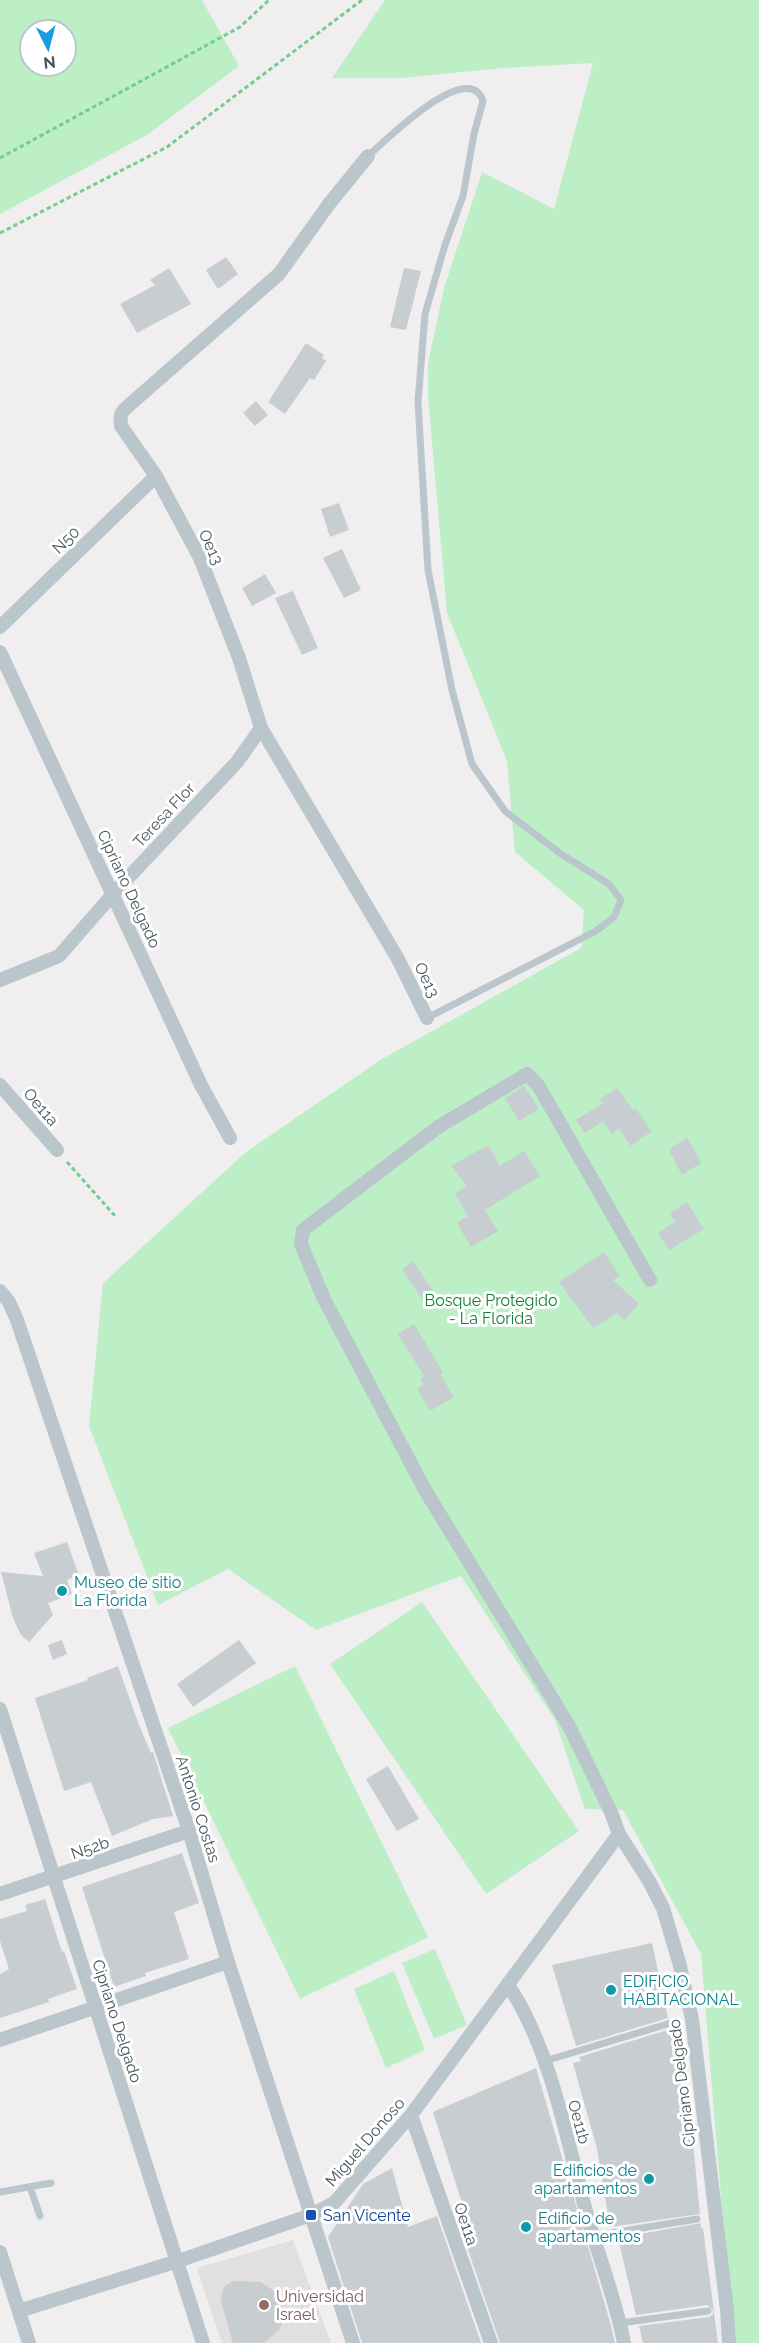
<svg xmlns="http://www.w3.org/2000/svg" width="759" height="2343" font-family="Raleway,sans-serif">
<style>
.education{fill:#e2dfe1}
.green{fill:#bcefc5;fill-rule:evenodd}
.building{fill:#c8cdd1}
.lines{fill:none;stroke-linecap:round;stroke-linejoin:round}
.path{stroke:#74cd8d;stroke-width:3;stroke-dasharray:4.5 3;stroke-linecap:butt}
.lane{stroke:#bac6cc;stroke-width:7}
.street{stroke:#bac6cc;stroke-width:14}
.culture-dot{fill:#0f9aa8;stroke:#fff;stroke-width:2}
.transit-dot{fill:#1a4fb4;stroke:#fff;stroke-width:2}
.education-dot{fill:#8d6e63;stroke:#fff;stroke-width:2}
.labels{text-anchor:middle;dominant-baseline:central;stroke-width:6;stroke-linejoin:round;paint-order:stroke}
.street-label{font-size:16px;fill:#46565c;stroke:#fff}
.park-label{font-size:16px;fill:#167e33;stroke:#fff}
.culture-label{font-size:16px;fill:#0d838f;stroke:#fff;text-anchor:start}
.transit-label{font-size:16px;fill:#164399;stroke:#fff;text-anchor:start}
.education-label{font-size:16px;fill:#785e54;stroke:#fff;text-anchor:start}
</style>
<rect width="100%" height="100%" fill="#f1eeef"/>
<path class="education" d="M293 2240 331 2343H222L197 2268Z"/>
<path class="green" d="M0 0H202L239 66 147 135 0 214ZM30 30H66V66H30Z
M385 0H759V2343H733L701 1954 623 1810 585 1809 555 1720 461 1576 316 1630 228 1569 158 1605 89 1426 103 1283 246 1152 382 1059 581 948 584 910 515 852 507 761 447 613 428 396V363L444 288 482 172 554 209 593 63 503 68 402 78H332Z
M422 1602 579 1831 486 1894 330 1664Z
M295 1666 428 1937 300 1999 168 1728Z
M435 1949 467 2025 434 2039 402 1963Z
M394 1971 425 2050 386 2068 354 1989Z"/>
<path class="building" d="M226 257 238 274 218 289 206 270Z
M169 268 191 304 137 333 120 304 155 285 150 280Z
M404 268 421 271 406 330 390 327Z
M306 343 324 355 322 358 326 361 314 380 310 378 285 414 268 402Z
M256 401 268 415 255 426 243 413Z
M339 503 349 530 330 537 321 509Z
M342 549 361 590 344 598 323 558Z
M265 574 276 593 252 606 242 588Z
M293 591 318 648 302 655 275 598Z
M524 1086 539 1109 519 1121 505 1098Z
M617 1088 633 1110 635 1108 652 1131 631 1146 619 1129 612 1134 603 1121 585 1133 576 1120 603 1103 600 1099Z
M687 1137 701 1163 682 1175 669 1150Z
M488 1145 500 1166 524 1151 540 1176 485 1210 498 1231 471 1247 457 1223 468 1216 455 1194 467 1186 451 1166Z
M687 1202 704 1229 669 1250 658 1233 675 1222 670 1213Z
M604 1252 620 1276 613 1280 639 1304 624 1320 617 1313 593 1328 559 1282Z
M413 1261 440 1301 428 1308 402 1269Z
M414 1324 443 1372 440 1374 454 1397 430 1411 417 1389 424 1385 420 1378 424 1376 398 1334Z
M67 1542 79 1575 67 1580 72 1594 48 1603 53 1615 29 1642 21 1635 13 1618 1 1572 43 1576 34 1553Z
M62 1640 67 1654 53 1660 48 1645Z
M239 1640 256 1663 193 1707 177 1684Z
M118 1666 139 1725 151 1753 153 1752 173 1816 153 1819 112 1836 91 1782 64 1791 35 1698 88 1680 87 1678Z
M388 1766 419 1819 397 1831 366 1779Z
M182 1853 199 1903 174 1912 189 1959 145 1973 146 1976 114 1987 82 1887Z
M45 1899 62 1952 64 1951 77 1989 48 1999 49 2002 0 2018V1974L9 1969 0 1941V1919L27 1911 25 1905Z
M652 1943 668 2018 576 2046 552 1965Z
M671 2029 692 2133 700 2214 610 2227 597 2149 573 2063 581 2061 579 2057Z
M536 2068 610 2322 615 2343H500L454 2209 463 2206 433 2112Z
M392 2168 408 2227 437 2216 481 2343H362L328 2237 363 2184Z
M701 2223V2228H703L718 2343H643L639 2326 709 2317 713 2314V2310L707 2305 636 2315 618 2238Z
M234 2281 261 2282 277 2293 282 2301 283 2321 279 2330 264 2343H233L221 2301 222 2291 226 2285Z"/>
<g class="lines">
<path class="path" d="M0 158 240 27 269 0
M0 233 167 147 362 0
M67 1162 116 1217"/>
<path class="lane" d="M368 156C384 142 469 57 483 101L474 134 463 196 445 245 425 314 418 402 428 570 452 690 472 764 505 811 561 854 609 884 621 900 614 917 596 931 427 1018
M545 2061 674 2022
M30 2187 40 2216
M0 2192 51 2183
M593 2236 697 2219
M620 2323 708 2311"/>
<path class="street" d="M368 156 329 204 279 274 127 407C120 413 120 417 121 426L156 476 200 558 239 658 261 728 398 959 427 1018
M0 627 156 476
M0 652 201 1085 230 1138
M0 980 59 956 113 894 237 762 261 728
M0 1085 57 1150
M650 1280 538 1085 527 1074 438 1127 303 1230 301 1244 324 1299 425 1490 569 1726 611 1812 619 1834 649 1881 663 1908 679 1962 692 2019 727 2310 729 2343
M0 1291 9 1302 17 1320 189 1831 228 1962 353 2343
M0 1709 203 2343
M0 1894 189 1831
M508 1985C551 2048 568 2145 588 2219 600 2260 616 2301 624 2343
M0 2040 228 1962
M411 2115 491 2343
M0 2252 29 2343
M19 2311 184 2259 311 2215 334 2203 411 2115 619 1834"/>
</g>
<g class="culture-dot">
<circle cx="62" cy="1591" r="6"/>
<circle cx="611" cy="1990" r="6"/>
<circle cx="649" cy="2179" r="6"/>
<circle cx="526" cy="2227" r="6"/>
</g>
<rect class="transit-dot" x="305" y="2209" width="12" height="12" rx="3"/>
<circle class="education-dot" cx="264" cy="2305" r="6"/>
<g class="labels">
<g class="street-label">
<text transform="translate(66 540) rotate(-44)">N50</text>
<text transform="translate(211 547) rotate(65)">Oe13</text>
<text transform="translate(164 815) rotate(-47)">Teresa Flor</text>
<text transform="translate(129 889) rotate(65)">Cipriano Delgado</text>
<text transform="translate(427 980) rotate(64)">Oe13</text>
<text transform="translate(41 1107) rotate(49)">Oe11a</text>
<text transform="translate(198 1809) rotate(72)">Antonio Costas</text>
<text transform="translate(90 1848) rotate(-19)">N52b</text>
<text transform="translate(117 2021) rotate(72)">Cipriano Delgado</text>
<text transform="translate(682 2083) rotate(-97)">Cipriano Delgado</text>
<text transform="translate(579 2122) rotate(75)">Oe11b</text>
<text transform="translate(365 2142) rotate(-49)">Miguel Donoso</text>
<text transform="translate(466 2224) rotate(71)">Oe11a</text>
</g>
<g class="park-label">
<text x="491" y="1300">Bosque Protegido<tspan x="491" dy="18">- La Florida</tspan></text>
</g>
<g class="culture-label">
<text x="74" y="1582">Museo de sitio<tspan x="74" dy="18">La Florida</tspan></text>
<text x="623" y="1981">EDIFICIO<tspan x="623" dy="18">HABITACIONAL</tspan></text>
<text x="637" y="2170" text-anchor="end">Edificios de<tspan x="637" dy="18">apartamentos</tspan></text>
<text x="538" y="2218">Edificio de<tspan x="538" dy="18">apartamentos</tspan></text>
</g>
<g class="transit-label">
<text x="323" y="2215">San Vicente</text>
</g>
<g class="education-label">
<text x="276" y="2296">Universidad<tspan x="276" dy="18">Israel</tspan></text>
</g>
</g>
<g transform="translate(48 48) rotate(174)"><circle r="28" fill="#ffffff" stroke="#b5bbbe" stroke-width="1.5"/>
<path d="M0-4.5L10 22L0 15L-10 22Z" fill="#189de1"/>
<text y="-9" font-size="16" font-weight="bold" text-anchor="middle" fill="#46565c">N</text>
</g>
</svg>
